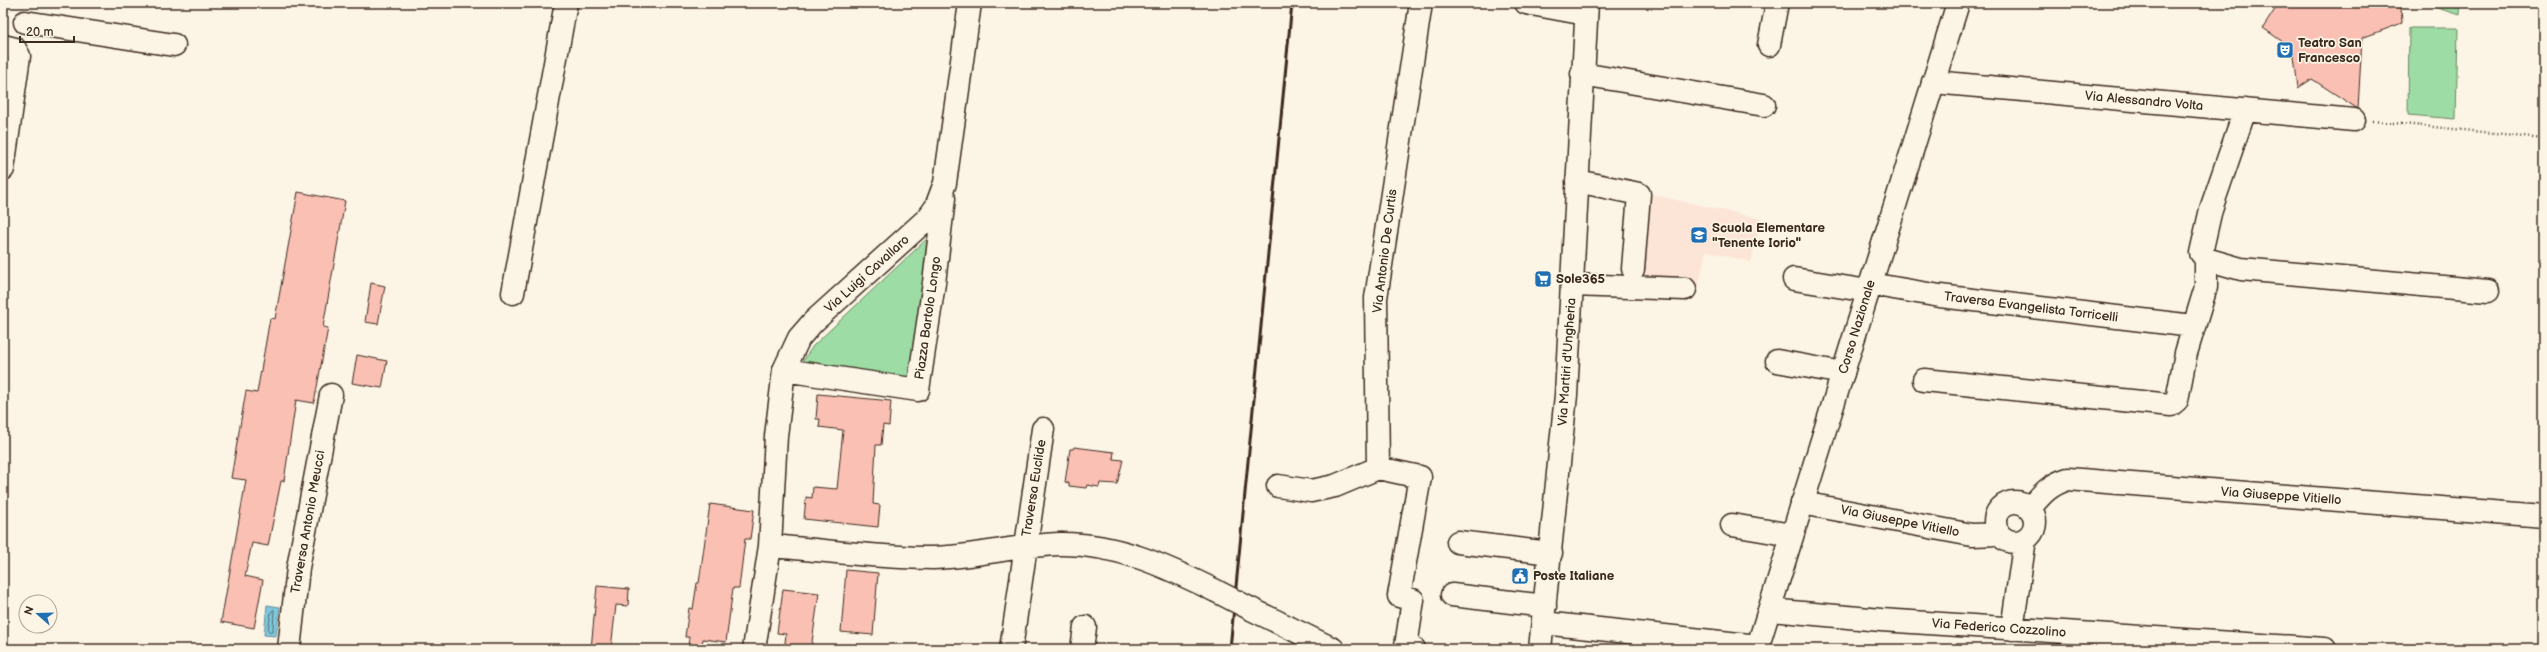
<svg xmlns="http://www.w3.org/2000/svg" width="2547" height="652" font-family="'Balsamiq Sans',sans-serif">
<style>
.built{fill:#fce5d6}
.green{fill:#9ddca5;stroke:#6c8362}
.water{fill:#7fc9e0;stroke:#648992}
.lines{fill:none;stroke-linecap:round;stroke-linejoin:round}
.shore{stroke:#566a6c;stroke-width:1}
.building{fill:#fbc0b4;stroke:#3b2a1e}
.minor-casing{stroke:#3b2a1e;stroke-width:25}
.major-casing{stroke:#3b2a1e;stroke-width:25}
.path{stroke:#3b2a1e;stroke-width:2.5;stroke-dasharray:1 3;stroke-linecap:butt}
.minor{stroke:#fcf5e5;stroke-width:22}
.major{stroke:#fcf5e5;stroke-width:22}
.rail{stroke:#3b2a1e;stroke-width:3}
.minor-bridge-casing{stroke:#3b2a1e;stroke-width:25;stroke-linecap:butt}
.minor-bridge{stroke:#fcf5e5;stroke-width:22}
.labels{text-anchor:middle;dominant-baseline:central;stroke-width:3.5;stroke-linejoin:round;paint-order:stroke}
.poi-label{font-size:13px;font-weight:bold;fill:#3b2a1e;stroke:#fcf5e5;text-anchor:start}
.street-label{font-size:13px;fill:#3b2a1e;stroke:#fcf5e5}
</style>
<rect width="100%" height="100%" fill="#fcf5e5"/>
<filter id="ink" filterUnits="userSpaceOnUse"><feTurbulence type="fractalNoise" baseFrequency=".025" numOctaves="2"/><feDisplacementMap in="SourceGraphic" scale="8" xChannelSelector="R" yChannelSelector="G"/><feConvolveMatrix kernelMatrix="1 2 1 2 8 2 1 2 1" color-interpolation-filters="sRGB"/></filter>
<g filter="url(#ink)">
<path class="built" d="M1645 193 1762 219 1751 262 1706 251 1697 294 1593 290 1635 282Z"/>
<path class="green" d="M2422 3H2460L2459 15Z
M2409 28H2458L2456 119 2408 115Z
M931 235 911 383 799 367 813 346Z"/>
<path class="water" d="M267 605 280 607 276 636 264 635Z"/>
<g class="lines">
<path class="shore" d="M274 610 273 630 270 632 268 630 271 612Z"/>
</g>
<path class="building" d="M2279 3H2383L2401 8 2402 23 2362 38 2358 109 2312 79 2298 88 2293 49 2263 28Z
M298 192 345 201 323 327 328 328 314 403 296 400 284 481H281L268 546 252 543 245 576 263 580 254 628 221 622 246 480 231 478 246 391 257 393 270 318 275 319Z
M371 283 385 286 378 324 365 322Z
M357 355 387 361 382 388 352 383Z
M818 394 891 401 889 426 883 425 881 445H876L873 504 880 505 878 527 804 519 806 497 812 498 813 487 837 489 843 430 819 427 820 419H816Z
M1074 447 1114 452 1113 459 1123 460 1117 484 1100 483 1099 487 1087 485 1086 488 1069 486V483L1065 482 1070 449H1073Z
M710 504 754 510 750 539H745L739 588H733L726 642 703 639 701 649H688L689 637H685L689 608 693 609 697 583H699Z
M846 570 878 573 873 635 841 632Z
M597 586 629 589 628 606 616 605 611 649H591Z
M783 589 819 593 811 649 787 646 785 643 786 634 777 633Z"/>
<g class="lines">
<g class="minor-casing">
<path id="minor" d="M1526 3 1586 14
M25 22 174 45
M1769 45 1777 3
M3 46 15 49 19 56 3 169
M1582 74 1764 105
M1933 82 2354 120
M2245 110 2211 209 2201 253 2206 259 2241 269 2488 291
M1577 181 1639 194 1633 269
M1794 279 1868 291
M1870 284 1940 296 2193 326
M1572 285 1685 289
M513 293 566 3
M1777 361 1843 373
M784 370 918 390 934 283 944 198
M1924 380 2171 405 2177 400 2186 353 2206 287V259
M1378 468 1420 477 1399 596 1413 600 1406 646 1414 649
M1278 486 1311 491 1335 486 1378 468 1376 298 1421 3
M1995 522a20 20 0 1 1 40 0a20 20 0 1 1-40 0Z
M1802 503 1972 535 1999 534
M2030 508C2042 494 2049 485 2068 479L2544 516
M1732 525 1792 535
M1458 542 1551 553
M770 546C824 550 879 558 933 558 976 557 1017 545 1059 544 1117 543 1165 566 1216 591
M1452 595 1545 606
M1249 608 1333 649
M1770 610 1881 620 2325 649
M1543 623 1758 646
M2012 629 2025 539
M289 649 298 568 331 395
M754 649 770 546 776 436 784 370 799 338 813 322 928 218 936 207 945 183 970 3
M1011 649 1043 429
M1082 649 1085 627"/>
</g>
<g class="major-casing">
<path id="major" d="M1540 649 1566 395 1587 3
M1757 649 1958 3"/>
</g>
<path class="path" d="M2373 121 2544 138"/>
<use href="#minor" class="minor"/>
<use href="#major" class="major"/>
<path class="rail" d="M1230 649 1292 3"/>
<g class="minor-bridge-casing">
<path id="minor-bridge" d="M1216 591 1249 608"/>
</g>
<use href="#minor-bridge" class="minor-bridge"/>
</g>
</g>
<defs>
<g id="theatre-square" transform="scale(0.9)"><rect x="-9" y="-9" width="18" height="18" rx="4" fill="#1f6fb2" stroke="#fcf5e5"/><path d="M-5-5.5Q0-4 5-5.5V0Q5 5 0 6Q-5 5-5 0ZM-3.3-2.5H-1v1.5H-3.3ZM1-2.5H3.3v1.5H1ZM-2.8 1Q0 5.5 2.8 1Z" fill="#fff"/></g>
<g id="school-square" transform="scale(0.9)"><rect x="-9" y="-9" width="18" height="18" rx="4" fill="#1f6fb2" stroke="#fcf5e5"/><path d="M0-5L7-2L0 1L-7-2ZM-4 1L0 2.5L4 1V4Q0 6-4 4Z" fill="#fff"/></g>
<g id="supermarket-square" transform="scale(0.9)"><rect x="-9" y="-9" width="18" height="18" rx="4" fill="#1f6fb2" stroke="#fcf5e5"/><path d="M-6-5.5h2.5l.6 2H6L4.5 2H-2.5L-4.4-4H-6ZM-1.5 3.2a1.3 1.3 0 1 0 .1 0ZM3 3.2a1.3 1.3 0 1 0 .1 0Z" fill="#fff"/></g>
<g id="civic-square" transform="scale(0.9)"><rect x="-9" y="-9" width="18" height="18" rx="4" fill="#1f6fb2" stroke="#fcf5e5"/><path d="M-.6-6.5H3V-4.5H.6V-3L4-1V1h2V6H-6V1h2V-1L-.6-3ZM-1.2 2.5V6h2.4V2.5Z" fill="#fff"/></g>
</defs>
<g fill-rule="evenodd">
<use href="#theatre-square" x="2285" y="50"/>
<use href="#school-square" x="1699" y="235"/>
<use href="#supermarket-square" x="1543" y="279"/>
<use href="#civic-square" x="1520" y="576"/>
</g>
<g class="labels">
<g class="poi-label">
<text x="2298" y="43">Teatro San<tspan x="2298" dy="15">Francesco</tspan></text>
<text x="1712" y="228">Scuola Elementare<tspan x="1712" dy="15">"Tenente Iorio"</tspan></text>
<text x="1556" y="279">Sole365</text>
<text x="1533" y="576">Poste Italiane</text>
</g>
<g class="street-label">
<text transform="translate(2144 101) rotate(5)">Via Alessandro Volta</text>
<text transform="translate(1385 251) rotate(-83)">Via Antonio De Curtis</text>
<text transform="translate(867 274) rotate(-42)">Via Luigi Cavallaro</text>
<text transform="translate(2031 307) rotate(7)">Traversa Evangelista Torricelli</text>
<text transform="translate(928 318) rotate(-82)">Piazza Bartolo Longo</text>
<text transform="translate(1857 327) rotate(-73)">Corso Nazionale</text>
<text transform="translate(1567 362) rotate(-86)">Via Martiri d'Ungheria</text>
<text transform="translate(1034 488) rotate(-81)">Traversa Euclide</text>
<text transform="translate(2281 496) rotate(4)">Via Giuseppe Vitiello</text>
<text transform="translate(1900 521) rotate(11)">Via Giuseppe Vitiello</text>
<text transform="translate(308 522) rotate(-80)">Traversa Antonio Meucci</text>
<text transform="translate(1999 628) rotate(4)">Via Federico Cozzolino</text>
</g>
</g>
<rect width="2547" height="652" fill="none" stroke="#fcf5e5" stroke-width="16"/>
<rect x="8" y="8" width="2531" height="636" fill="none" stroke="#3b2a1e" stroke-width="1.5" filter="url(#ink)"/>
<g transform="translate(38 614) rotate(290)"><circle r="19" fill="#fcf5e5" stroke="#afa495"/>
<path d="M0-3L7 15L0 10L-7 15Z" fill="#1f6fb2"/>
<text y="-6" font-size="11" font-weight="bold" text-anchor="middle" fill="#3b2a1e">N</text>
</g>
<path d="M20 36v6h54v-6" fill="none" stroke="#3b2a1e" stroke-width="2"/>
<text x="26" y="36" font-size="12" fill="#3b2a1e" stroke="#fcf5e5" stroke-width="3" paint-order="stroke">20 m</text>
</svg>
